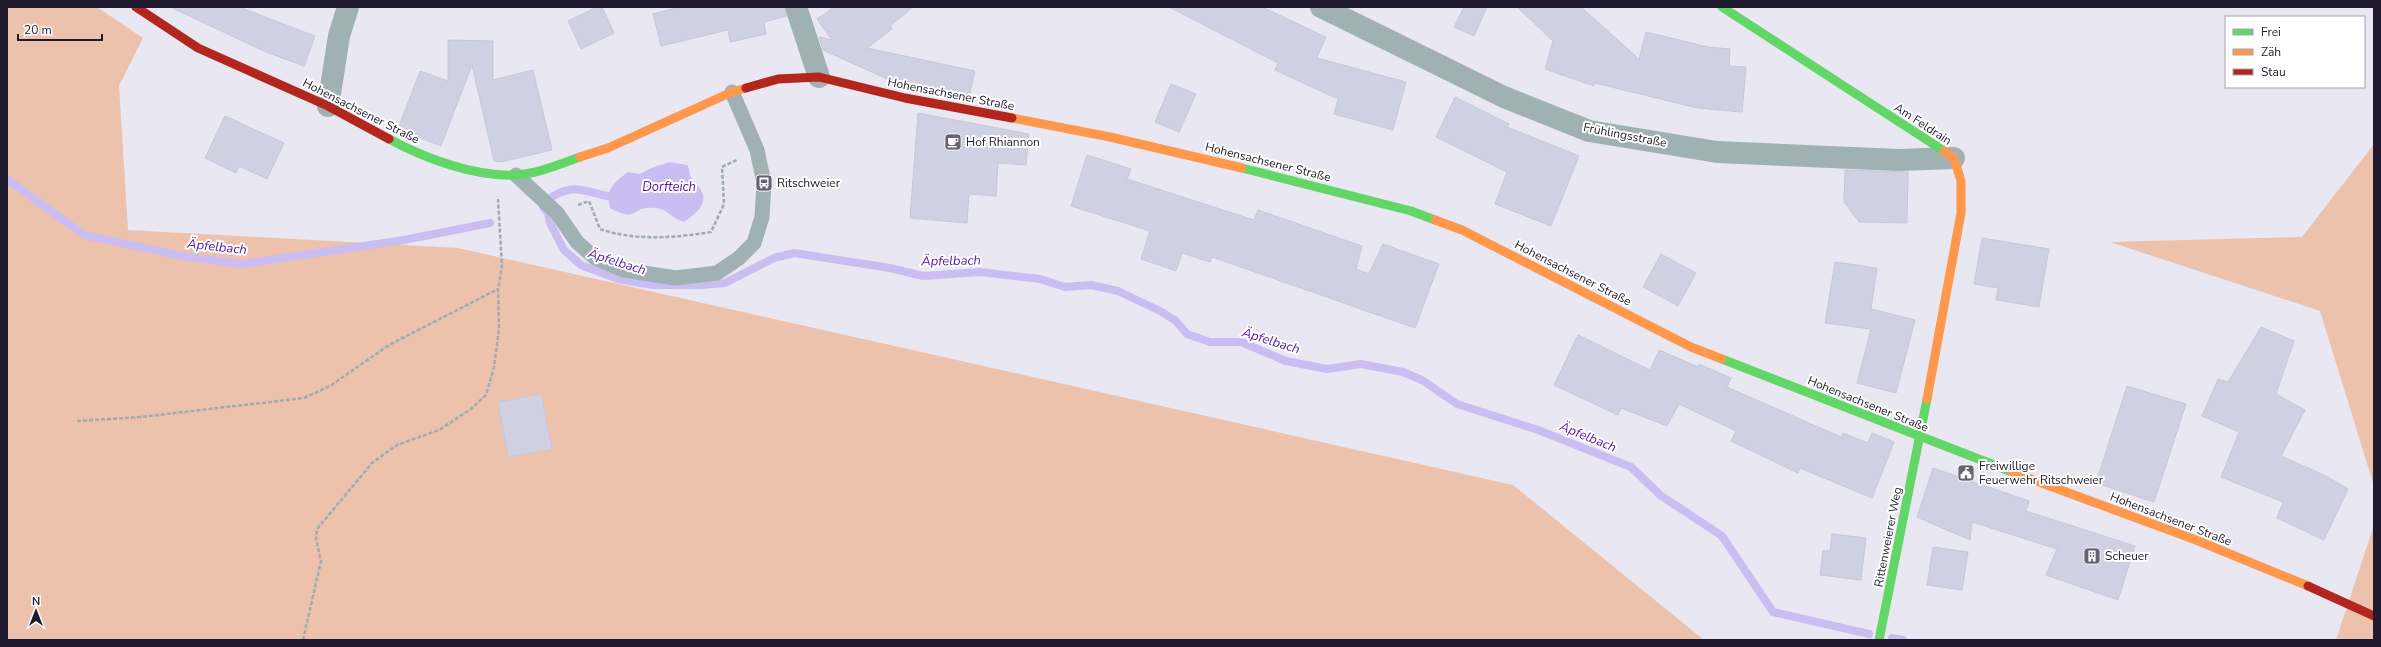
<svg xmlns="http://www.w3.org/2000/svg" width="2381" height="647" font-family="'Nunito Sans',sans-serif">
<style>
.green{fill:#ecc2ac}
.water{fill:#cabdf1}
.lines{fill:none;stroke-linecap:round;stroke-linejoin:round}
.stream{stroke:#cabdf1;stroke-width:8}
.building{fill:#cfd0e2;stroke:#c7c8d6}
.path{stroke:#9eacae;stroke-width:2.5;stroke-dasharray:4 2;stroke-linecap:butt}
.lane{stroke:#9fb1b2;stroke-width:15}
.street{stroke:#9fb1b2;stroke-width:22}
.fast{stroke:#63d668;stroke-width:9}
.slow{stroke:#ff974d;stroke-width:9}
.jam{stroke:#b3261e;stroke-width:9}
.labels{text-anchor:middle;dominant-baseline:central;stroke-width:4;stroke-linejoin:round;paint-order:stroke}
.street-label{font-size:12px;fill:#1f1a2d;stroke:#fff}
.poi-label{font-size:12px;fill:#1f1a2d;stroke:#fff;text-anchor:start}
.water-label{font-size:13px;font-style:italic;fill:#5217a0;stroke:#fff}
</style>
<rect width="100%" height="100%" fill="#e9e7f2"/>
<path class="green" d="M7 7H97L143 38 119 86 128 230 458 248 1513 485 1704 640H7Z
M2374 144V486L2320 311 2110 242 2302 237Z
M2374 525V640H2336Z"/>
<path class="water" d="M670 162 687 165C690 169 689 175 692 179 695 184 700 187 702 192 708 205 693 216 684 222 674 220 667 209 656 208 630 205 639 224 610 208 606 189 613 183 628 172L640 174 651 168Z"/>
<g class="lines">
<path class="stream" d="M7 179 84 235 182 256 242 264 404 240 490 223
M607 196C578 189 570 183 544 202L543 207 548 213 550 223 564 250 581 265 618 279 634 282 654 285H703L725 283 774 258 794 253 890 268 923 276 980 272 1040 279 1065 287 1091 285 1118 291 1162 312 1176 321 1187 334 1210 342H1241L1286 361 1327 369 1361 364 1403 372 1422 380 1457 404 1538 430 1631 467 1660 495 1722 536 1773 612 1869 634
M1892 638 1903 640"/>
</g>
<path class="building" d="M170 7H239L315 36 304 66 266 52Z
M597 7H602L614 33 581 49 568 21Z
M680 7H784L786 16 764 22 766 34 730 42 728 30 661 46 653 14Z
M834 7H913L890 26 892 29 867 48 975 71 969 97 896 83 823 50 819 37 832 40 817 19Z
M1169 7H1262L1326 37 1317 58 1406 82 1393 130 1334 114 1338 99 1275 70 1278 63Z
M1464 7H1487L1474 36 1454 27Z
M1517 7H1581L1639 59 1646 32 1708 47 1730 49 1729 66 1746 67 1742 112 1697 108 1595 83 1594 86 1545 69 1553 41Z
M448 40 493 41V80L533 70 552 150 501 162 494 161 472 65 441 146 398 129 420 71 448 81Z
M1171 84 1196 94 1179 132 1155 122Z
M1455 97 1509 124 1507 127 1579 156 1551 226 1495 204 1507 172 1436 137Z
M918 113 1029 134 1026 165 998 163 996 196 969 194 967 223 910 218Z
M225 116 284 143 267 179 239 166 236 173 205 158Z
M1087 155 1131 169 1127 179 1254 220 1258 210 1362 246 1356 269 1369 274 1383 244 1439 264 1415 328 1212 257 1210 262 1182 253 1176 271 1141 259 1150 231 1071 206Z
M1845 170 1908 172 1907 223 1859 222 1844 202Z
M1982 238 2049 249 2039 307 1996 300 1998 288 1974 284Z
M1661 254 1696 273 1678 306 1643 287Z
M1835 262 1877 268 1871 309 1915 320 1896 393 1857 383 1871 329 1825 323Z
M2261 327 2294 341 2276 394 2305 410 2281 456 2324 475 2348 489 2324 540 2277 518 2283 502 2221 477 2239 432 2202 416 2218 379 2228 382Z
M1578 335 1650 370 1659 350 1698 367 1699 364 1731 378 1727 387 1841 437 1843 433 1868 443 1872 433 1894 442 1872 498 1800 468 1798 473 1731 441 1736 431 1679 404 1667 426 1621 408 1618 415 1554 385Z
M2127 386 2186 404 2154 502 2096 483Z
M541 394 552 449 508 457 498 402Z
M1933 468 2029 501 2026 511 2135 546 2118 600 2046 575 2057 549 1972 522 1970 540 1917 517Z
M1832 534 1866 538 1861 580 1820 575 1823 551H1830Z
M1933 547 1968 552 1962 590 1927 585Z"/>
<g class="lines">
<path class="path" d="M578 205 589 201 600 229C634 241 676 238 711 232L724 204 722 167 737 160
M77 421 141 417 304 398 330 386 389 345 498 289
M303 640 321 561 316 539 317 529 373 462 397 445 439 430 471 409 486 395 494 367 499 329 498 289 502 267 498 199"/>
<path class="lane" d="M516 175 557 213 577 242 595 258 624 270 676 278 717 273 739 258 754 243 762 217 764 183 757 150 732 92"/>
<path class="street" d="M796 7 819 77
M1321 7 1504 97 1589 131 1717 152 1899 160 1954 158
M328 106 339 36 348 7"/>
<path class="fast" d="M1722 7 1944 151
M389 139C424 158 475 177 515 175 537 174 560 164 580 157
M1242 168 1411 211 1435 220
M1722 359 2012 472
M1879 640 1927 399"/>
<path class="slow" d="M1012 118 1110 137 1242 168
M580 157 608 148 732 92 746 88
M1435 220 1462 230 1691 347 1722 359
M1927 399 1961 213V181L1954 158 1944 151
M2012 472 2196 540 2308 586"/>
<path class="jam" d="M136 7 198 48 328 106 389 139
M746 88 778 79 819 77 905 98 1012 118
M2308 586 2374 616"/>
</g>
<defs>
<g id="cafe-square" transform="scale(0.9)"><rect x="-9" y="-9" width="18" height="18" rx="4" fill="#666272" stroke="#fff"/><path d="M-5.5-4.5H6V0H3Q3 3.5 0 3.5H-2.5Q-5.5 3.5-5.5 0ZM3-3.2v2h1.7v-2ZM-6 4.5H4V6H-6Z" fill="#fff"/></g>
<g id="bus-square" transform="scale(0.9)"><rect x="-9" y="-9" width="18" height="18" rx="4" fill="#666272" stroke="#fff"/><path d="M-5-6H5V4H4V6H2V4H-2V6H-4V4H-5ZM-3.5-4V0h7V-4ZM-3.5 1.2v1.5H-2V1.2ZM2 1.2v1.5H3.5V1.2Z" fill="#fff"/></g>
<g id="civic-square" transform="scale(0.9)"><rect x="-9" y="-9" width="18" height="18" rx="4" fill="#666272" stroke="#fff"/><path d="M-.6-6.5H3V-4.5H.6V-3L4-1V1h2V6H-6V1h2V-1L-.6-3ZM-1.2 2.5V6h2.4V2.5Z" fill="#fff"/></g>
<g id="building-square" transform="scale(0.9)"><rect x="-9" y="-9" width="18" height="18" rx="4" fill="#666272" stroke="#fff"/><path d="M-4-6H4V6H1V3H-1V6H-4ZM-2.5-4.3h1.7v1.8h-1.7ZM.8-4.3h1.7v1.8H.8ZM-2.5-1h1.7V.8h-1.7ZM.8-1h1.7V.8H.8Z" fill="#fff"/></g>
</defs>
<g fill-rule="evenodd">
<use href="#cafe-square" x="953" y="142"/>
<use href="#bus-square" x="764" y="183"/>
<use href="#civic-square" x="1966" y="473"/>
<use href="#building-square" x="2092" y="556"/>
</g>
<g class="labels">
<g class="street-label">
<text transform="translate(951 94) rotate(11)">Hohensachsener Straße</text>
<text transform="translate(361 111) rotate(27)">Hohensachsener Straße</text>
<text transform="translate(1923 124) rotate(33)">Am Feldrain</text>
<text transform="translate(1625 135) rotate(11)">Frühlingsstraße</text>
<text transform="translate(1268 162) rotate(14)">Hohensachsener Straße</text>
<text transform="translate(1573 273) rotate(27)">Hohensachsener Straße</text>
<text transform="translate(1868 404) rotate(22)">Hohensachsener Straße</text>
<text transform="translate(2171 519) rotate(21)">Hohensachsener Straße</text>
<text transform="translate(1888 537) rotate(-79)">Rittenweierer Weg</text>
</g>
<g class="poi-label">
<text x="966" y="142">Hof Rhiannon</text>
<text x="777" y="183">Ritschweier</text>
<text x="1979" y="466">Freiwillige<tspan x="1979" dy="14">Feuerwehr Ritschweier</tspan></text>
<text x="2105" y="556">Scheuer</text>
</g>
<g class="water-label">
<text x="669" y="187">Dorfteich</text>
<text transform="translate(217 247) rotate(6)">Äpfelbach</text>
<text transform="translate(951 261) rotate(-1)">Äpfelbach</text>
<text transform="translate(617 262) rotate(17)">Äpfelbach</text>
<text transform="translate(1271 341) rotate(17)">Äpfelbach</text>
<text transform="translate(1588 437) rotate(22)">Äpfelbach</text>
</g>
</g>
<rect width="2381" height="647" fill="none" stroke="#1f1a2d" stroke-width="16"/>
<rect x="2225" y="16" width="140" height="72" fill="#ffffff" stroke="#a5a3ab"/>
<rect x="2233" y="29" width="20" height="6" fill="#63d668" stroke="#a5a3ab"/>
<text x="2261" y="36" font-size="12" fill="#1f1a2d">Frei</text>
<rect x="2233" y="49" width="20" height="6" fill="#ff974d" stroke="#a5a3ab"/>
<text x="2261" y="56" font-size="12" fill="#1f1a2d">Zäh</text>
<rect x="2233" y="69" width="20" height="6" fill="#b3261e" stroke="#a5a3ab"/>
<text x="2261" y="76" font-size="12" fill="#1f1a2d">Stau</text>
<g transform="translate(36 611)" stroke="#ffffff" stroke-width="3" paint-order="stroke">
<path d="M0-3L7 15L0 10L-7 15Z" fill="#1f1a2d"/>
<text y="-6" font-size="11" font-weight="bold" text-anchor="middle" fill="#1f1a2d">N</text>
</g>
<path d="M18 34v6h84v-6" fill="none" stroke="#1f1a2d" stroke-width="2"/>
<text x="24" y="34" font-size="12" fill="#1f1a2d" stroke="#ffffff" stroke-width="3" paint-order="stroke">20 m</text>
</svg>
